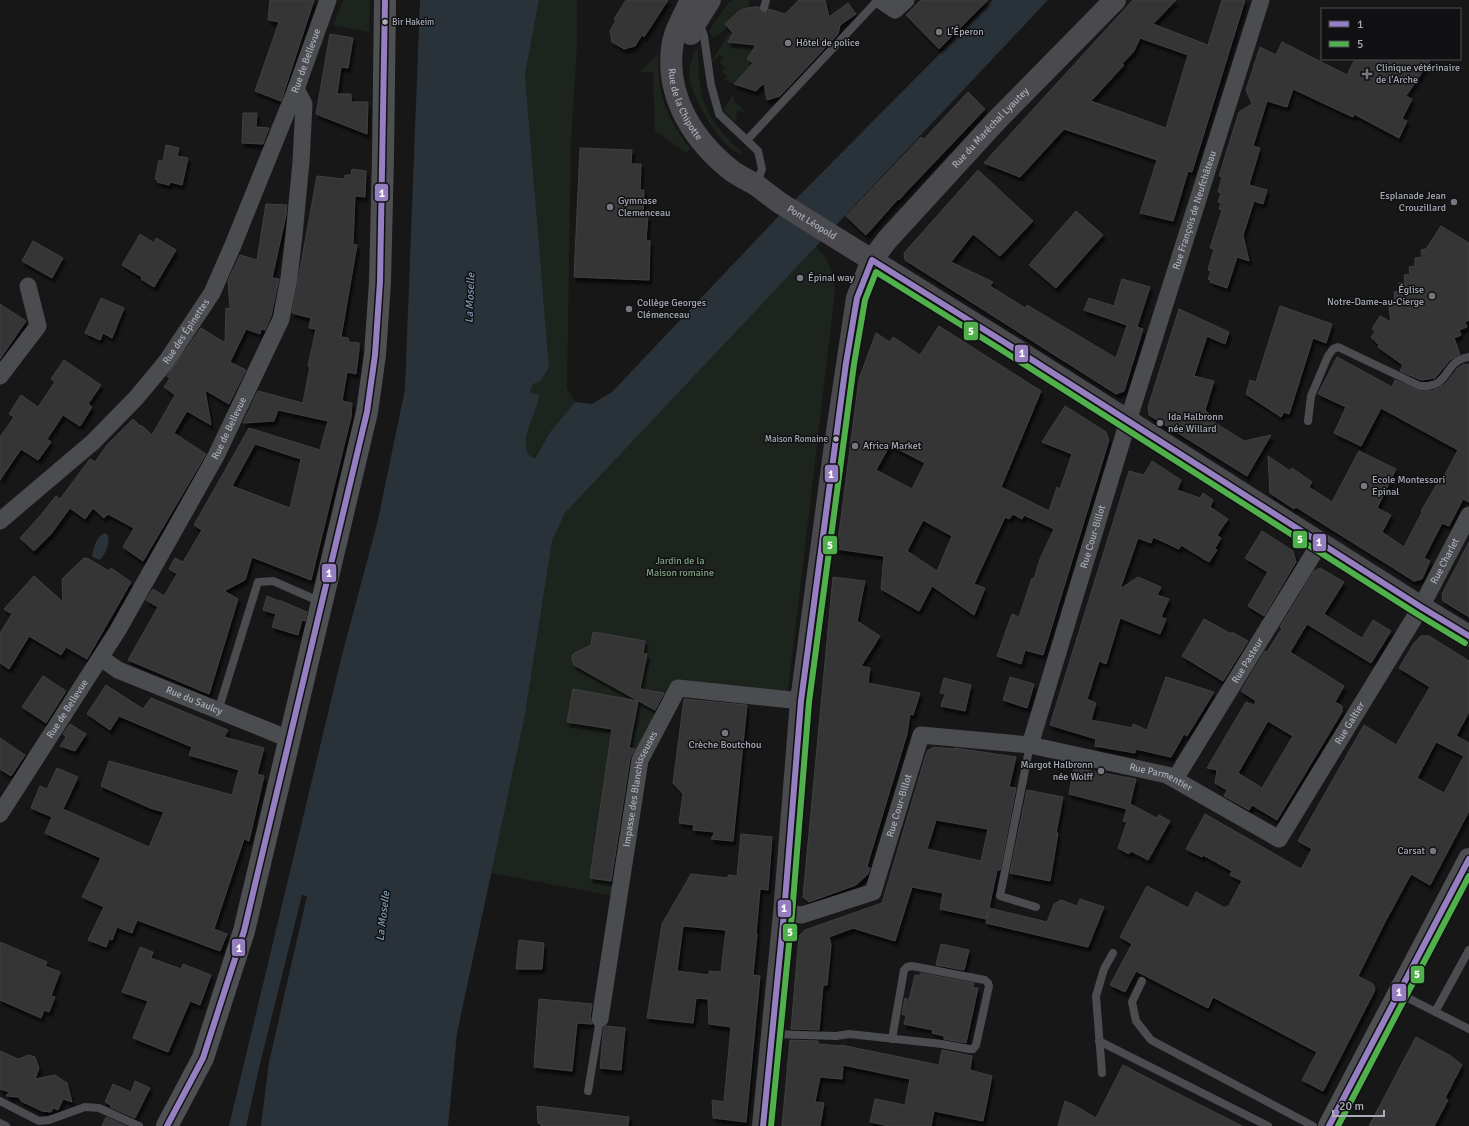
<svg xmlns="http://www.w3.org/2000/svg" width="1469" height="1126" font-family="Signika,sans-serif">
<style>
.green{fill:#1d241e}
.water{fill:#2a3239}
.building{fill:#353536;stroke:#3f4043;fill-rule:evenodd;filter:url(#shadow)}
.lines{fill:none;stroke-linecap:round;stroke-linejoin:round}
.lane{stroke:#4b4c50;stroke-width:8}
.street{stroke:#4b4c50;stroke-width:17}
.secondary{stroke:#4a4a4e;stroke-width:22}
.primary{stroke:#4d4f52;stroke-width:22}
.bus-1-casing{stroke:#111113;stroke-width:9}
.bus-2-casing{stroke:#111113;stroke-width:9}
.bus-1{stroke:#957fc0;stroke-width:6}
.bus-2{stroke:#50b04b;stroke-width:6}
.bus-dot{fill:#a8adb8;stroke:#111113;stroke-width:1.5}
.poi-dot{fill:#757880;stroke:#111113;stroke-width:1.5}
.labels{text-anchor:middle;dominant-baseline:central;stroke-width:3;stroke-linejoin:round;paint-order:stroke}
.bus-label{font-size:9px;fill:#a8adb8;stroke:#111113;text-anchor:start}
.poi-label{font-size:10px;fill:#a8adb8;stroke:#111113;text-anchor:start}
.street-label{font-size:10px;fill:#a8adb8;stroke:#111113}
.park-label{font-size:10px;fill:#7fa381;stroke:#111113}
.water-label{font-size:11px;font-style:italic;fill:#7f9bb3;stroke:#111113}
.line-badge{stroke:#111113;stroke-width:1.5}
.badge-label{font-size:11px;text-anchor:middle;font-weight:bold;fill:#fff}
</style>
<defs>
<filter id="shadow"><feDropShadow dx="2.5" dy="4.5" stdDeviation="1" flood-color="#0009"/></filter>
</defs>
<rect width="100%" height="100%" fill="#171717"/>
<path class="green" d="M343 0H370L369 32 333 25Z
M539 0H577V43L571 144 567 388 575 402 550 432 534 458H531L529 455 525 446 533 394 530 393 529 390 533 384 541 380 549 367 525 75Z
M733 0H749V8C739 10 732 17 725 24L727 26 721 33 713 37 710 34 709 31 728 3Z
M734 26 736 28 730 38 731 41 757 44 747 59 753 63 734 84 724 80 727 76 722 72 725 67 720 63 723 57 719 55 713 61 712 60Z
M695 50H698C698 98 704 118 741 151V154C721 150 689 93 689 74 690 65 692 57 695 50Z
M658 53C659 64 658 76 660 87 665 112 675 129 690 148L687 153 655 131 653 72H640Z
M734 93V101L746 112 737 111 736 121H734L723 110Z
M816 246C830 261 833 271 835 292L787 699 678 688 640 760 620 897 491 873 525 715 552 541 565 513Z"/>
<path class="water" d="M420 0H539L525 75 549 367 541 381 533 384 530 390 531 393 539 395C538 413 515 443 532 458H535L550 432 575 402 592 404 612 392 775 220 993 0H1048L565 513 552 541 525 715 457 1033 448 1126H261L269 1062 307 896 302 895 260 1064 246 1126H229L341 659 378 520 405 389Z
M104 533 108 535C110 544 106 553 100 560L92 557C93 548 96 538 104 533Z"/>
<path class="building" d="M270 0H314L281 101 255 91 279 22 268 20Z
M626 0H668L644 37 642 35 635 46 624 49 612 42 610 31 616 20 614 19Z
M799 0H825L829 17 848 3 856 14 840 25 838 34 780 96 767 100 764 83 756 91 734 84 753 63 747 59 756 45 728 42 733 33 725 24 738 12 743 9 753 7H759L760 12 763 13 768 12 769 9 785 14Z
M921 0H988L939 49 906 15Z
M1133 0H1176L1153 24 1208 45 1222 0H1245L1192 172 1188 171 1173 221 1140 213 1157 160 1064 129 1020 177 984 163ZM1140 38 1188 55 1166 128 1091 101 1124 65 1122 64 1134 51Z
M330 34 353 38 348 68 341 67 337 94H351V102H368L367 134 316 114Z
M1282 42 1347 75 1355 59H1431L1406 96 1412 99 1402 119 1407 121 1399 138 1354 114 1353 117 1293 89 1287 107 1267 101 1253 146 1260 148 1249 185 1267 190 1263 204 1254 201 1243 235 1249 261 1237 257 1227 288 1210 282 1211 280 1208 279 1211 271 1208 270 1214 249 1210 248 1222 210 1219 209 1221 203 1218 202 1221 193 1218 192 1222 177 1219 176 1239 112 1252 104 1246 90 1260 47 1276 55Z
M968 92 985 109 906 192 899 200 898 199 866 235 846 216 921 137 924 139Z
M243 113H257L256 127 269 128 263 144 242 143Z
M166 145 179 148 177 156 188 158 182 185 170 182 169 185 157 182 158 180 155 179 159 160 163 161Z
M580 148 632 150 631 164H641L640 190H644L643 216H648L646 240 650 241 649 280 574 277Z
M352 169 366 171 365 197 355 196 353 244 357 245 341 337 348 338 349 342 359 343V349L356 374 347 372 342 401 352 403 351 417 311 580 252 557 245 580 224 591 238 599 209 694 128 660 158 607 146 600 153 589 164 596 177 574 169 569 175 558 183 562 202 530 194 525 249 428 320 450 328 421 278 410 274 421 243 423 258 391 303 403 310 366H308L316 329 309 328 311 318 292 313 317 176 344 179 345 175H351ZM255 444 301 459 290 508 232 486Z
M978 170 1033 221 1000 256 973 234 951 262 993 282 990 286 1011 299 1025 308 1027 305 1116 358 1127 325 1084 310 1089 298 1114 306 1122 279 1150 287 1137 327 1143 329 1124 391 1116 394 905 260 904 253Z
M266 204 287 205 286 215 272 278 279 279 271 316 265 330 261 329 260 334 246 329 230 362 246 370 229 404 205 390 211 425 187 411 174 433 206 454 143 561 123 547 134 528 108 514 104 518 93 508 85 519 70 508 51 534 34 551 20 538 40 516 56 496 60 499 90 459 95 462 107 445 133 419 140 426 141 425 152 435 175 395 164 387 170 378 167 376 201 328 225 343 226 308 230 309 228 281 240 255 257 260Z
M1076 211 1103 235 1056 288 1029 265Z
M1441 226 1469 243V320L1465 322 1467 327 1459 330 1461 335 1454 338 1460 354 1450 360 1435 378 1421 380 1400 371 1403 365 1378 347 1379 345 1371 337 1375 332 1372 329 1380 316 1391 322 1388 301 1395 300 1394 292 1399 291V283H1405L1404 275 1410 274 1409 267 1415 266V258L1422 257 1421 250 1426 249Z
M140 234 154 243 156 238 176 250 154 287 141 279 142 277 122 265Z
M33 241 63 258 52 278 22 261Z
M101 298 124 308 112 338 103 333 100 340 85 333Z
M0 304 26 321 0 359Z
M1280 306 1332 324 1326 343 1313 338 1289 414 1284 412 1281 417 1246 394 1250 380 1256 382Z
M1179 309 1229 332 1225 344 1207 336 1194 376 1214 381 1205 410 1212 417 1215 423 1244 441 1271 435 1247 476 1149 415 1148 407Z
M939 326 1041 391 1001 487 1049 511 1057 487 1060 489 1072 454 1042 442 1065 406 1106 432 1109 440 1043 655 1025 650 1021 664 997 656 1012 614 1019 617 1032 578 1034 579 1040 559 1054 529 1024 515 1022 519 1013 514 1009 519 1005 517 974 584 985 588 974 615 932 586 919 611 881 589 884 556 837 549 859 379 876 333 890 342 893 337 920 355ZM890 445 925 463 912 489 876 470ZM923 520 952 536 937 571 907 551Z
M1337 357 1392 387 1395 380 1420 391H1431L1439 388 1447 382 1458 368 1464 364 1465 365 1469 364V502L1463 499 1449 526 1442 523 1424 558 1430 561 1422 579 1414 581 1296 507 1294 509 1270 493 1268 456 1290 471 1292 468 1312 482 1309 487 1332 502 1359 451 1396 469 1377 508 1391 515 1382 532 1404 547 1422 512 1421 511 1440 479 1442 480 1458 450 1381 408 1361 446 1334 433 1346 407 1318 394Z
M64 360 101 385 88 404 92 407 80 426 63 415 47 439 51 442 38 460 21 449 0 480V437L14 417 9 414 21 395 38 407 55 382 51 379Z
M1152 461 1181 480 1177 490 1200 498 1203 493 1213 500 1210 507 1228 519 1217 535 1221 538 1215 548 1217 550 1209 562 1181 545 1179 549 1153 537 1151 543 1138 538 1120 589 1138 577 1161 587 1157 595 1169 599 1161 617 1166 619 1160 634 1120 618 1106 664 1099 661 1087 699 1096 703 1091 720 1133 728V724L1147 730 1166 677 1214 692 1187 736 1184 734 1171 757 1136 749 1135 753 1095 746 1096 739 1050 725 1129 471 1144 475Z
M1262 531 1293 551 1296 562 1264 616 1248 606 1268 572 1245 558Z
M1469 542V617L1443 601 1442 594Z
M84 558 89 559 109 571 111 568 131 582 87 659 66 647 61 655 29 636 9 669 0 663V633L12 614 4 609 34 576 63 602 62 579Z
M1320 568 1344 582 1324 614 1362 638 1373 620 1391 631 1371 663 1307 624 1290 652 1344 686 1335 702 1342 706V712L1277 820 1252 805 1249 810 1224 796 1227 790 1215 783 1217 770 1207 768 1246 702 1254 705 1256 701 1241 691 1265 651 1267 652 1282 628 1280 627 1314 571ZM1268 721 1293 736 1262 788 1238 773Z
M833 577 865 581 857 621 880 636 861 666 870 668 868 683 920 693 913 715 910 714 907 734 870 856 867 867 870 868 868 874 856 885 809 902 803 897Z
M267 596 279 601V600L307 612 305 621 302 620 298 635 272 627 276 614 263 610Z
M1204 619 1231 634 1232 632 1248 641 1223 681 1182 656Z
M593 632 645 641 643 654H647L640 689 664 693 655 710 574 665 572 659 573 654 591 645Z
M1421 636H1429L1469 661V712L1456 736 1469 743V811L1430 885 1411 874 1385 922 1358 976 1373 984 1375 989 1374 992 1323 1091 1302 1080 1317 1052 1213 997 1208 1008 1136 971 1125 992 1110 985 1132 944 1120 937 1147 886 1188 908 1196 892 1225 908 1226 906 1228 907 1242 881 1230 875 1232 871 1203 855 1202 857 1186 849 1205 814 1301 869 1312 849 1298 841 1364 725 1396 745 1430 687 1399 668 1414 643ZM1436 742 1464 756 1444 793 1417 778Z
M43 676 66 691 46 723 22 707Z
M1010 677 1034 684 1027 708 1003 700Z
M944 678 971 685 965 711 941 706 945 694 940 693Z
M106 685 143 709 151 698 228 730 224 737 264 748 257 774 264 776 249 841 244 839 214 929 227 934 220 951 137 920 132 933 117 927 112 940 109 939 106 947 88 940 104 907 82 897 101 858 45 833 52 817 31 808 40 786 47 789 57 768 78 777 63 809 149 847 164 812 150 808 101 786 109 761 232 795 239 770 189 755 192 747 119 716 110 730 87 714Z
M573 689 638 701 629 748 635 749 630 758 611 881 590 878 612 729 567 722Z
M684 699 747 705 733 841 711 839 715 832 693 830 694 825 679 823 683 794 673 783Z
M70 724 86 734 75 751 60 746 66 737 63 734Z
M0 738 25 755 11 776 0 769Z
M934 747 954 749 955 748 1016 757 1009 787 1016 788 1000 870H997L989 908 1047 922 1054 904 1061 900 1077 906 1080 899 1104 907 1088 947 986 923 988 912 986 919 940 909 943 893 912 887 895 941 853 928 829 937 831 945 827 985H823L819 1030 791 1029 799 936 805 930 882 903 927 751ZM936 820 988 829 981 861 927 849Z
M1074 768 1136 779 1130 804 1157 818 1159 815 1170 821 1148 860 1131 851 1129 854 1118 848 1127 822 1123 821 1127 809 1069 794Z
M1027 790 1063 797 1056 833H1058L1050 881 1010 873Z
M741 834 772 837 768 890 760 889 756 934H757L753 975 760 976 746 1122 713 1118 712 1100 724 1102 731 1027 709 1024 708 999 696 998 693 1023 647 1018 662 924 691 874 728 878V875L737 876ZM683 926 726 930 721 972 709 971V975L677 971Z
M519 940 544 943 542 969H516Z
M0 942 47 962 45 966 60 972 51 996 55 997 49 1012 44 1010 41 1018 0 1000Z
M941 944 969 950 964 970 936 965Z
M140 947 153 952 151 958 181 969 183 964 211 975 200 1005 190 1001 168 1052 133 1038 148 1001 122 992Z
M920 973 974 983 973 988H978L966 1043 944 1039V1036L932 1033 933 1030 904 1024 906 1016 902 1014 905 998 909 1000 915 975 920 976Z
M539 999 592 1004 590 1018 592 1024 577 1023 572 1071 534 1067Z
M606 1026 625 1028 621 1070 600 1068 603 1034 604 1028Z
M1416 1037 1451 1056 1462 1065 1445 1098 1448 1100 1434 1126H1369Z
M790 1040 818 1041V1044L841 1046V1045L939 1065 942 1050 972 1056 970 1070 992 1076 983 1121 934 1111 931 1126H889L870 1122 875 1099 905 1105 910 1079 843 1065 842 1079 820 1077 815 1102 824 1103 820 1126H782Z
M0 1051 18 1059 29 1055 35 1057 39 1068 35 1079 55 1075 67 1083 72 1102 63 1099 58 1110 53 1108 51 1112 42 1111 21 1101 19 1097 6 1096 9 1092 0 1089Z
M1123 1065 1165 1087 1242 1126H1058L1065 1101 1074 1105 1096 1118Z
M135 1081 150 1088 135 1118 110 1107 111 1105 105 1102 113 1084 131 1092Z
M537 1106 629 1117 628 1126H541V1124L538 1123Z
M106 1117 126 1126H102Z"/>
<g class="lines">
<path class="lane" d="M764 8 766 0
M699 23 704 36 711 85 719 114 758 151 762 169 756 185
M747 140 878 0
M1308 421 1311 396 1328 356 1333 349 1338 347 1420 386C1452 388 1442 361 1469 357
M218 711 258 582 273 581 321 602
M1030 745 1000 896 1036 907
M1142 981 1132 1002 1136 1021 1151 1040 1313 1126
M1400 994 1469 1029
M1435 1012 1469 950
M772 1034 836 1036 849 1034 942 1044 969 1049H973L976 1045 989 986 988 983 985 980 912 966 907 967 904 970 892 1039
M1099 1041 1268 1126
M1102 1073 1096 996 1104 969 1113 953
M588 1091 600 1019
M0 1101 39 1121 49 1120 85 1107 99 1108 139 1126
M0 1123 6 1126"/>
<g class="street">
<path d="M880 0 895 10 906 0"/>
<path d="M0 376 38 326 28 286"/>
<path id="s1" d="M0 521 93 442 136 398 166 362 212 293 233 245 296 89 328 0"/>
<path id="s2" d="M101 658 118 670 289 739"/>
<path id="s3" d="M1030 745 1167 775 1279 839 1421 607 1469 515"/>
<path id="s4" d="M1175 779 1320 543"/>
<path id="s5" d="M0 814 118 630 216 456 281 319 289 278 294 235 301 162 304 104 296 89"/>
<path id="s6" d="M784 913 802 915 873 892 921 735 1030 745 1128 421 1261 0"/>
<path id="s7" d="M600 1019 640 760 678 688 801 701"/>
</g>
<g class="secondary">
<path id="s8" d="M691 0C684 15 674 31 672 48 666 98 694 141 732 171 739 176 748 180 756 185 764 191 772 197 780 203L1004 342 1421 607 1469 636"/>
<path d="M691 34 693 27 710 0"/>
<path id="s9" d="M763 1126 784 913 801 701 835 445 857 298 872 260 887 240 996 121 1115 0"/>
</g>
<path class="primary" d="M167 1126 203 1058 244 931 367 412 375 355 380 282 383 157 385 0
M1329 1126 1469 859"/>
<g class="bus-1-casing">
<path id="bus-1" d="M872 260 1004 342 1421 607 1469 636
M167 1126 203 1058 244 931 367 412 375 355 380 282 385 0
M763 1126 784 913 801 701 846 363 857 298 872 260
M1329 1126 1469 859"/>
</g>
<g class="bus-2-casing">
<path id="bus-2" d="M771 1126 792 914 809 702 854 364 865 300 876 272 1000 349 1417 614 1465 643
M1338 1126 1469 876"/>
</g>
<use href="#bus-1" class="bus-1"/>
<use href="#bus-2" class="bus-2"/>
</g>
<g class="bus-dot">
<circle cx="385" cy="22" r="3.5"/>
<circle cx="836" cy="439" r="3.5"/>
</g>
<g class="poi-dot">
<circle cx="939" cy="32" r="4"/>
<circle cx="788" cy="43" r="4"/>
<path d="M1365 68h4v4h4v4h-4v4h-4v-4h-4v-4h4z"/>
<circle cx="1454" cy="202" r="4"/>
<circle cx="610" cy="207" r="4"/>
<circle cx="800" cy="278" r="4"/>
<circle cx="1432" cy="296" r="4"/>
<circle cx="629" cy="309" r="4"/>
<circle cx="1160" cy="423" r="4"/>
<circle cx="855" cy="446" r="4"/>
<circle cx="1364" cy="486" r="4"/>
<circle cx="725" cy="733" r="4"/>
<circle cx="1101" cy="771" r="4"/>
<circle cx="1433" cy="851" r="4"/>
</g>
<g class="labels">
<g class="bus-label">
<text x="392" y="22">Bir Hakeim</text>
<text x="828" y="439" text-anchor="end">Maison Romaine</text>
</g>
<g class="poi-label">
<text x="947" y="32">L’Éperon</text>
<text x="796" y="43">Hôtel de police</text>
<text x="1376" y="68">Clinique vétérinaire<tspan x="1376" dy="12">de l'Arche</tspan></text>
<text x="1446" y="196" text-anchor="end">Esplanade Jean<tspan x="1446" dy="12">Crouzillard</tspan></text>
<text x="618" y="201">Gymnase<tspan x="618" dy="12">Clemenceau</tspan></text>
<text x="808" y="278">Épinal way</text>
<text x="1424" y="290" text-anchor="end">Église<tspan x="1424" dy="12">Notre-Dame-au-Cierge</tspan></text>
<text x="637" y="303">Collège Georges<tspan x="637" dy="12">Clémenceau</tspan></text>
<text x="1168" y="417">Ida Halbronn<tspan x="1168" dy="12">née Willard</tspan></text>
<text x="863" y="446">Africa Market</text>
<text x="1372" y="480">Ecole Montessori<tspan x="1372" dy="12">Epinal</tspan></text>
<text x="725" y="745" text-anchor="middle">Crèche Boutchou</text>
<text x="1093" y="765" text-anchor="end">Margot Halbronn<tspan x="1093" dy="12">née Wolff</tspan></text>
<text x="1425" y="851" text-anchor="end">Carsat</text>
</g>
<g class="street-label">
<text stroke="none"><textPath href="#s1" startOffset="564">Rue de Bellevue</textPath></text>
<text stroke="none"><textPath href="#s8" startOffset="111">Rue de la Chipotte</textPath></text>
<text stroke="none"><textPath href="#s9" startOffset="1052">Rue du Maréchal Lyautey</textPath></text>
<text stroke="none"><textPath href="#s6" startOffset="926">Rue François de Neufchâteau</textPath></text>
<text stroke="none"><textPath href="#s8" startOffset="290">Pont Léopold</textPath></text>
<text stroke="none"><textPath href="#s1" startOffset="267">Rue des Épinettes</textPath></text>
<text stroke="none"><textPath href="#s5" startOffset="449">Rue de Bellevue</textPath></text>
<text stroke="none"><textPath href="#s6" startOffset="584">Rue Cour-Billot</textPath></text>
<text stroke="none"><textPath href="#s3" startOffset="593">Rue Charlet</textPath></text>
<text stroke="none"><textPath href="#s4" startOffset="139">Rue Pasteur</textPath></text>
<text stroke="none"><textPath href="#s2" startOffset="103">Rue du Saulcy</textPath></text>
<text stroke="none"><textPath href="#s5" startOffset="125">Rue de Bellevue</textPath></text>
<text stroke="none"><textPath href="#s3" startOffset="405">Rue Galtier</textPath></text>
<text stroke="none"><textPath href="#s3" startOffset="135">Rue Parmentier</textPath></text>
<text stroke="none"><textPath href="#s7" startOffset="234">Impasse des Blanchisseuses</textPath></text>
<text stroke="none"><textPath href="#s6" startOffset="183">Rue Cour-Billot</textPath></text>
</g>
<g class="park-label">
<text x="680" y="561">Jardin de la<tspan x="680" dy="12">Maison romaine</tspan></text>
</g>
<g class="water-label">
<text transform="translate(470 298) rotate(-88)">La Moselle</text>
<text transform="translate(383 916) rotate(-83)">La Moselle</text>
</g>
</g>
<g class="line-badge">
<rect x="374" y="183" width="15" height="19" rx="4" fill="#957fc0"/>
<rect x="963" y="321" width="16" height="20" rx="4" fill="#50b04b"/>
<rect x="1014" y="344" width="15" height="19" rx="4" fill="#957fc0"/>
<rect x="824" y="464" width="15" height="19" rx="4" fill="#957fc0"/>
<rect x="1292" y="530" width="16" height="19" rx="4" fill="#50b04b"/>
<rect x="1312" y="533" width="15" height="19" rx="4" fill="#957fc0"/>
<rect x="822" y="535" width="16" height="20" rx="4" fill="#50b04b"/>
<rect x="321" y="563" width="16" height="20" rx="4" fill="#957fc0"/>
<rect x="777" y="899" width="15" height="19" rx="4" fill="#957fc0"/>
<rect x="782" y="923" width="16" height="19" rx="4" fill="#50b04b"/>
<rect x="231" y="938" width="15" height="19" rx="4" fill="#957fc0"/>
<rect x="1410" y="965" width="15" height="19" rx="4" fill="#50b04b"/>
<rect x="1391" y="983" width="16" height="19" rx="4" fill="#957fc0"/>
</g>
<g class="badge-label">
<text x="382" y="197">1</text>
<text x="971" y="335">5</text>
<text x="1022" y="357">1</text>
<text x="831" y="478">1</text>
<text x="1300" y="543">5</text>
<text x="1319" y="546">1</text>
<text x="830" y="549">5</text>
<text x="329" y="577">1</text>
<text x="784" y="912">1</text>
<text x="790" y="936">5</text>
<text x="239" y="952">1</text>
<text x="1417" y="978">5</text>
<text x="1399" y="996">1</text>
</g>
<rect x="1321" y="8" width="140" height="52" fill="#111113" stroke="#4d4f55"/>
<rect x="1329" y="21" width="20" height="6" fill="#957fc0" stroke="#4d4f55"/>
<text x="1357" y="28" font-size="12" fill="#a8adb8">1</text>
<rect x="1329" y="41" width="20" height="6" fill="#50b04b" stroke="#4d4f55"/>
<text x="1357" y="48" font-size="12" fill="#a8adb8">5</text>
<path d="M1333 1110v6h51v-6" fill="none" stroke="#a8adb8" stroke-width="2"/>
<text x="1339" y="1110" font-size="12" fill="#a8adb8" stroke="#111113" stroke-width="3" paint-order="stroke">20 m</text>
</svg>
